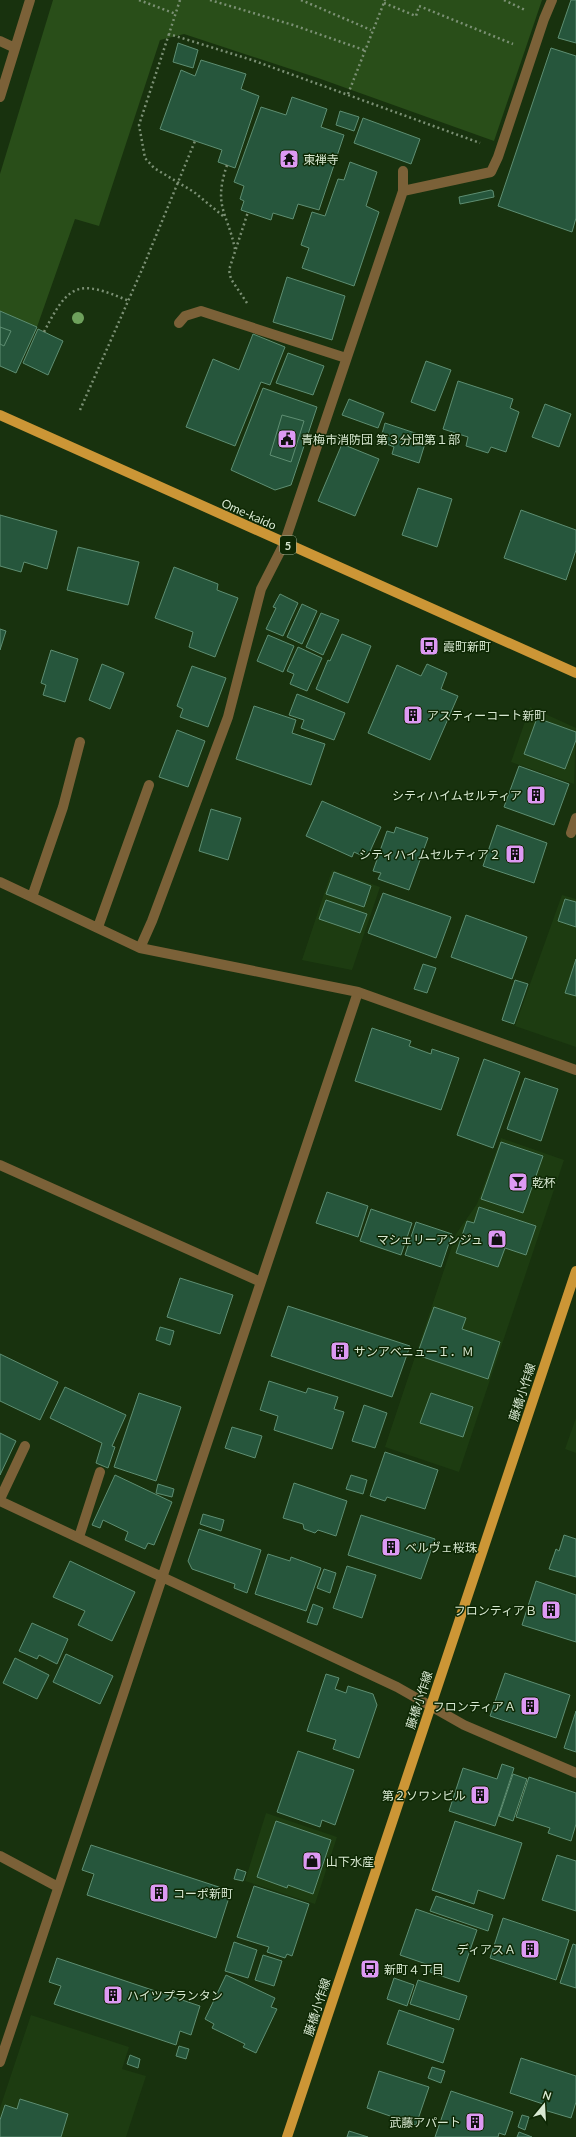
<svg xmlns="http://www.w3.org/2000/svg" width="576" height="2137" font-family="Lato,'Noto Sans JP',sans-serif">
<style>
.built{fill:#1d3c11}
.green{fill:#294e19}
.building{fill:#26563c;stroke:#5e8e72}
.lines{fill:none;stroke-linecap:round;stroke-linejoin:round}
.path{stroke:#7b9074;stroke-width:2.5;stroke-dasharray:2 3;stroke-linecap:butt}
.minor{stroke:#7b6138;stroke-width:10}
.major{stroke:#cc9636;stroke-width:10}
.tree{fill:#6ea15c}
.labels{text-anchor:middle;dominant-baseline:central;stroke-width:3;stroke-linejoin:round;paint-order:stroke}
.shield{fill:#0e2804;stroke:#9bae94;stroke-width:1}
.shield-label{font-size:11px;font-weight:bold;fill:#d8e8d2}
.poi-label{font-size:12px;fill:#d8e8d2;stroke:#0e2804;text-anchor:start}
.street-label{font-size:12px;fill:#d8e8d2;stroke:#0e2804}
</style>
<rect width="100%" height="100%" fill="#18320e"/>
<path class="built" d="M530 707 576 728 574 784 511 762Z
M332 870 380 887 352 970 302 960Z
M562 895 576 899V1047L515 1026Z
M501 1138 564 1160 459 1472 385 1447 456 1234 477 1204Z
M576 1418V1453L565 1449Z
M266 1813 337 1837 315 1904 245 1881Z
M31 2015 129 2047 122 2069 146 2076 126 2137H0V2108Z"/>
<path class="green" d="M53 0H542L494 141 318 78 184 34 160 40 99 226 75 219 37 327 0 311V174Z"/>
<path class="building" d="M571 0H576V43L558 38Z
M178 43 198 50 193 68 173 62Z
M551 48 576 56V218L572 232 498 206Z
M201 60 246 74 241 89 259 96 235 168 218 162 222 150 160 129 181 70 195 76Z
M292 97 327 109 321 127 344 135 319 210 298 204 293 219 273 213 271 220 241 210 244 201 240 199 244 186 234 182 261 107 286 115Z
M340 111 359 117 354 131 336 125Z
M363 118 420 139 411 164 354 143Z
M350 162 377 172 366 206 379 212 354 286 302 268 309 248 301 245 312 212 325 216 338 179 344 180Z
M491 190 493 191 494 197 460 204 459 197Z
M287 277 345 296 332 340 273 322Z
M0 311 37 327 16 373 0 366Z
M0 327 11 331 4 346 0 344Z
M38 329 63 341 48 375 23 363Z
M253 334 285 347 270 385 261 382 235 446 186 427 213 359 239 370Z
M288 353 324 366 313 395 276 383Z
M426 361 451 370 435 411 411 402Z
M458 381 513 399 510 408 519 412 506 452 491 447 488 453 466 446 468 437 443 429Z
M263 388 317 407 291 485 275 490 231 470Z
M349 399 384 413 378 428 342 415Z
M545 404 571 414 559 447 532 437Z
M282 415 304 421 291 462 270 455Z
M385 423 427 437 419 463 392 454 394 447 380 441Z
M342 444 379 459 355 516 318 501Z
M418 488 452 499 437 547 402 535Z
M521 510 576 530V550L566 580 504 558Z
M0 515 57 531 47 569 24 562 21 572 0 566Z
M78 547 139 562 128 605 67 590Z
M174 567 218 584 217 590 238 598 215 657 189 647 193 632 155 618Z
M280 594 298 603 283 636 266 629 276 608 273 607Z
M302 604 317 611 302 644 287 637Z
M321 613 339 620 323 655 306 647Z
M0 629 6 631 0 650Z
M342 634 371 646 348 703 316 689 328 660 330 661Z
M268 635 294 646 283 672 257 661Z
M298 647 322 658 307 691 290 684 294 674 287 671Z
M51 650 78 659 65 702 43 695 46 685 41 683Z
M102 664 124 673 110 709 89 700Z
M427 664 447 673 441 689 458 696 430 760 368 733 397 665 421 676Z
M192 666 226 678 208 727 180 717 183 709 177 706Z
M297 694 345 713 334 740 301 728 304 720 289 715Z
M254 706 296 720 292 733 325 744 311 785 236 759Z
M537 718 576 732V740L565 769 524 754Z
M177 730 205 741 188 787 159 777Z
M519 766 569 784 554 825 504 807Z
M322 801 381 827 367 858 354 852 352 857 306 836Z
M211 809 241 818 228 860 199 851Z
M497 825 547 843 534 883 483 866Z
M396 827 428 838 409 890 378 879 381 873 373 871 387 831 394 833Z
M334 872 371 886 364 907 326 894Z
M383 893 451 917 436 958 368 933Z
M565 899 576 902V927L558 921Z
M326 900 367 914 360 933 319 919Z
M466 915 527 937 512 979 451 957Z
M576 959V996L565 993Z
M423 964 436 968 427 993 414 989Z
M515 980 528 984 514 1024 502 1020Z
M372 1028 411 1041 409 1046 431 1054 432 1049 459 1058 441 1110 355 1081Z
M484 1059 520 1072 493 1148 457 1135Z
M525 1078 558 1089 541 1141 507 1129Z
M501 1142 543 1156 523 1213 481 1199Z
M327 1192 368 1206 358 1237 316 1223Z
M479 1207 536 1226 526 1255 505 1248 498 1267 456 1253 467 1221 474 1223Z
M371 1209 412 1223 401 1255 360 1241Z
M416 1222 452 1234 441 1267 405 1255Z
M180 1278 233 1295 220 1334 167 1317Z
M288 1306 410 1346 392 1397 271 1356Z
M434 1307 466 1318 462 1329 500 1342 488 1379 417 1355Z
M160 1327 174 1331 170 1345 156 1340Z
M0 1354 58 1382 40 1420 0 1401Z
M269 1381 306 1393 308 1388 338 1397 334 1409 344 1412 332 1449 274 1430 278 1416 260 1410Z
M65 1387 126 1415 112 1446 115 1447 108 1468 96 1463 102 1443 50 1418Z
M139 1393 181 1407 156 1481 114 1467Z
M431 1393 473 1407 463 1437 420 1423Z
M364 1405 387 1413 375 1448 352 1441Z
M232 1427 262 1436 255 1458 225 1448Z
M0 1433 16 1441 0 1475Z
M385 1452 438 1470 425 1509 387 1497 385 1501 370 1496Z
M115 1475 172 1502 154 1545 148 1543 145 1549 125 1540 128 1532 103 1520 100 1528 92 1525Z
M351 1475 367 1480 363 1494 346 1489Z
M294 1483 347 1501 336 1536 318 1530 315 1533 304 1529 303 1524 283 1518Z
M158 1484 174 1489 172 1497 156 1493Z
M203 1514 224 1520 221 1531 200 1524Z
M361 1515 435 1539 421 1579 348 1555Z
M199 1529 261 1550 247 1593 234 1588 235 1584 192 1569 188 1561Z
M564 1535 576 1539V1577L549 1569 556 1549 559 1551Z
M268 1554 290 1561 291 1557 321 1568 306 1611 255 1594Z
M70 1561 135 1592 112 1641 78 1625 85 1611 53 1597Z
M347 1566 376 1575 362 1618 333 1608Z
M324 1569 336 1573 330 1593 317 1588Z
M536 1581 576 1595V1642L522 1625Z
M313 1604 323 1608 317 1625 307 1622Z
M32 1623 68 1639 57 1664 39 1655 37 1659 19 1651Z
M66 1654 113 1676 100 1704 53 1682Z
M15 1658 49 1675 37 1699 3 1683Z
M505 1673 570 1695 556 1738 490 1716Z
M326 1674 339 1678 335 1689 346 1693 348 1686 373 1694 377 1705 359 1758 333 1749 336 1740 307 1731Z
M576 1711V1752L564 1748Z
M298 1751 354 1770 335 1825 322 1820 320 1827 277 1812Z
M502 1764 514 1768 495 1826 449 1811 463 1768 497 1779Z
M513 1774 527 1779 513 1821 499 1816Z
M529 1777 576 1793V1824L571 1841 548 1833 550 1828 516 1817Z
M276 1821 331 1840 313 1894 288 1885 287 1888 257 1877Z
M455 1821 522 1843 504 1899 478 1890 474 1904 432 1890Z
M91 1845 231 1891 216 1938 87 1895 94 1874 82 1870Z
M557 1855 576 1861V1911L542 1900Z
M237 1869 246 1872 243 1881 234 1879Z
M254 1886 309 1904 292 1956 287 1954 285 1958 267 1952 269 1947 237 1937Z
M436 1896 493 1915 488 1931 430 1911Z
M416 1909 477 1930 459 1982 430 1972 432 1966 400 1955Z
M503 1918 569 1940 556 1980 490 1958Z
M234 1942 257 1950 248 1978 225 1971Z
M573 1944 576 1945V1988L560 1983Z
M263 1955 282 1961 274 1986 255 1980Z
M57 1958 200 2006 191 2035 180 2031 176 2045 54 2004 61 1986 49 1982Z
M226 1975 275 1998 271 2007 277 2009 256 2053 243 2047 245 2044 212 2028 214 2024 205 2019Z
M394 1978 414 1985 407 2006 387 1999Z
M418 1980 467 1996 459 2020 410 2004Z
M399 2010 454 2029 443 2063 387 2044Z
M179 2046 189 2049 186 2059 176 2056Z
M130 2055 140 2059 138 2068 127 2064Z
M521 2058 576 2076V2102L571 2118 544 2110 546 2105 510 2093Z
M432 2067 445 2071 441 2083 428 2078Z
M379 2071 429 2087 416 2125 367 2108Z
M451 2091 513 2112 505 2135 499 2133 498 2137H435Z
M20 2099 68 2114 61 2137H0V2120L5 2105 17 2109Z
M522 2115 529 2117 525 2130 518 2127Z
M349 2131 368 2137H347Z
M519 2132 532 2137H517Z"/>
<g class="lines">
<path class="path" d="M139 0 176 14
M180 0 169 34 252 60 480 143
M210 0 293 25 364 50
M301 0 371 30
M504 0 525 10
M384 3 416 16 419 6 513 44
M169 34 139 125 145 158 154 168 194 192 223 216
M348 94 385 0
M227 165C213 207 227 211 235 249
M247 303 231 279 229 270 248 212
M44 332C69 283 78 279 129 301
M80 410 144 265 195 141"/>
<path class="minor" d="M0 41 15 48
M0 97 30 0
M403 191V171
M179 323 185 316 201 311 346 358
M571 833 576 818
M0 882 140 948 358 992 576 1070
M32 897 63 807 80 742
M98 927 149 785
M140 948 152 921 228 717 261 589 284 544 403 191 491 172 498 157 544 19 552 0
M0 1165 261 1282
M0 1499 25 1446
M0 1501 397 1687 464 1725 576 1773
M79 1537 100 1472
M0 1856 58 1887
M0 2062 358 992"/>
<path class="major" d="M0 415 576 673
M287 2137 576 1271"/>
</g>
<circle class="tree" cx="78" cy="318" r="6"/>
<defs>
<g id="temple-square" transform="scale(1)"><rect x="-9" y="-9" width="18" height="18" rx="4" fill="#dd99f3" stroke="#0e2804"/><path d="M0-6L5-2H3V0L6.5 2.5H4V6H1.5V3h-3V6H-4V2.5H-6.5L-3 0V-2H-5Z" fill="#111"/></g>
<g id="civic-square" transform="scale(1)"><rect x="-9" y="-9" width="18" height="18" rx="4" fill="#dd99f3" stroke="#0e2804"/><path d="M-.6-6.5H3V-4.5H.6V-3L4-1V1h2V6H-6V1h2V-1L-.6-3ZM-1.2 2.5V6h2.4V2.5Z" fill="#111"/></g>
<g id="bus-square" transform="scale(1)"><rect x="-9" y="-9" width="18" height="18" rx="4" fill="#dd99f3" stroke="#0e2804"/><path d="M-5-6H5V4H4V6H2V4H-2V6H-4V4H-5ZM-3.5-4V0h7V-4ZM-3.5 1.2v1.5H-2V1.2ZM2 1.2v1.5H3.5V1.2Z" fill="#111"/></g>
<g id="building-square" transform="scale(1)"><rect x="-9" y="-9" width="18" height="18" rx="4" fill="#dd99f3" stroke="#0e2804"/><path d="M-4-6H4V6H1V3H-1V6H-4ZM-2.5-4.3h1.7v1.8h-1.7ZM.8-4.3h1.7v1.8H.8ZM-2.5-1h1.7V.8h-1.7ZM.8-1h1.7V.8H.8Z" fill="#111"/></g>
<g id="bar-square" transform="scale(1)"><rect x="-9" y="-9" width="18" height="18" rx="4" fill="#dd99f3" stroke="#0e2804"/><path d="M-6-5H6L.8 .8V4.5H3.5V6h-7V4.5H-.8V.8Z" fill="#111"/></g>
<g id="shop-square" transform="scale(1)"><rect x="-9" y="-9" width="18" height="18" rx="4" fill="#dd99f3" stroke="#0e2804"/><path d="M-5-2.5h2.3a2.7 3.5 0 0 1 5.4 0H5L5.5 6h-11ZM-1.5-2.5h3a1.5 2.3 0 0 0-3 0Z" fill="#111"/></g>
</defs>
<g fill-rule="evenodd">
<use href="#temple-square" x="289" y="159"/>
<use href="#civic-square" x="287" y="439"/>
<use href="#bus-square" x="429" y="646"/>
<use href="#building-square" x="413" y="715"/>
<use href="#building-square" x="536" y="795"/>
<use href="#building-square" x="515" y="854"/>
<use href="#bar-square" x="518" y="1182"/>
<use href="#shop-square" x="497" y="1239"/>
<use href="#building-square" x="340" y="1351"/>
<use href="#building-square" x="391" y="1547"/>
<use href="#building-square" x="551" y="1610"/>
<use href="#building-square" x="530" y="1706"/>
<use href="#building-square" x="480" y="1795"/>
<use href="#shop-square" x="312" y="1861"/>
<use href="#building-square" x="159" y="1893"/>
<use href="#building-square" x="530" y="1949"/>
<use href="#bus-square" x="370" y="1969"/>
<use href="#building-square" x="113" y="1995"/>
<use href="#building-square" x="475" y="2122"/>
</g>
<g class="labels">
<rect class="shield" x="280" y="536" width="16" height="18" rx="3"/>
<g class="shield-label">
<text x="288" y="545">5</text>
</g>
<g class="poi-label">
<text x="303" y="159">東禅寺</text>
<text x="301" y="439">青梅市消防団 第３分団第１部</text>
<text x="443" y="646">霞町新町</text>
<text x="427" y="715">アスティーコート新町</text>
<text x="522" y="795" text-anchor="end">シティハイムセルティア</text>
<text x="501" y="854" text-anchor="end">シティハイムセルティア２</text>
<text x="532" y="1182">乾杯</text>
<text x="483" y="1239" text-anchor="end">マシェリーアンジュ</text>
<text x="354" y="1351">サンアベニューＩ．Ｍ</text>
<text x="405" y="1547">ベルヴェ桜珠</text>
<text x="537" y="1610" text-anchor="end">フロンティアＢ</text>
<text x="516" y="1706" text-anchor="end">フロンティアＡ</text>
<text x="466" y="1795" text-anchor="end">第２ソワンビル</text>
<text x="326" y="1861">山下水産</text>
<text x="173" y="1893">コーポ新町</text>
<text x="516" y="1949" text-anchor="end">ディアスＡ</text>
<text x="384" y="1969">新町４丁目</text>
<text x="127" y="1995">ハイツプランタン</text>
<text x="461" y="2122" text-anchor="end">武藤アパート</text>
</g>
<g class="street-label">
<text transform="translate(249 514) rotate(24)">Ome-kaido</text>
<text transform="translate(522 1392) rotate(-72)">藤橋小作線</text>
<text transform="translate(419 1700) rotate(-72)">藤橋小作線</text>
<text transform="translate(317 2007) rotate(-72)">藤橋小作線</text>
</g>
</g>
<g transform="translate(544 2105) rotate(18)" stroke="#0e2804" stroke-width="3" paint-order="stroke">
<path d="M0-3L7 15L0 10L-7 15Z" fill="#d8e8d2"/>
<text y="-6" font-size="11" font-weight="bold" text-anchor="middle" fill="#d8e8d2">N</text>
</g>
</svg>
